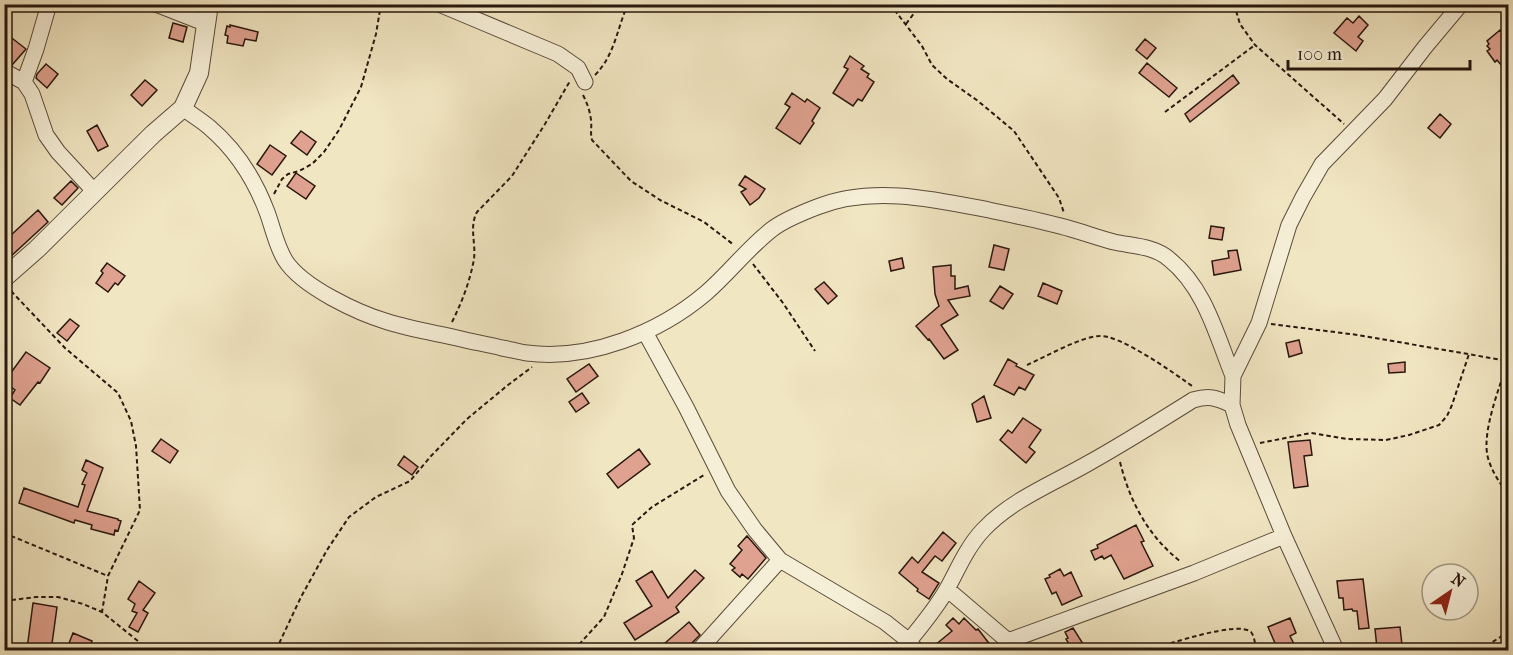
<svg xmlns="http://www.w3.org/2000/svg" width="1513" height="655" font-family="'IM FELL French Canon',serif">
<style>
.building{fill:#e0a290;stroke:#29170d;stroke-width:1.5}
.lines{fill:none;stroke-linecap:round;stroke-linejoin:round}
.minor-casing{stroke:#5b4b3a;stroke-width:17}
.tertiary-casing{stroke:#5b4b3a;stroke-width:20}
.path{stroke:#29170d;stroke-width:2;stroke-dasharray:4.5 3;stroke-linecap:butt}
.minor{stroke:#f6efd7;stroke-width:15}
.tertiary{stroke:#f6efd7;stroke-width:18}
</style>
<rect width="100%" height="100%" fill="#f1e6c2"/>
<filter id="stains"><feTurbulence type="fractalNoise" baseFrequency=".00333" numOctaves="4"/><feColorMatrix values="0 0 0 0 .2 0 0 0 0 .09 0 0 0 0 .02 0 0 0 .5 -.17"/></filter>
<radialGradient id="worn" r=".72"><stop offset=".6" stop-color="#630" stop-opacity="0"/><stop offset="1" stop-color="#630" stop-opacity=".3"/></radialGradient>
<path class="building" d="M1359 16 1368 25 1358 37 1363 41 1356 51 1334 33 1347 18 1353 23Z
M173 23 187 27 183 42 169 38Z
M230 25 258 32 256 41 245 39 243 46 227 43 228 36 225 35 227 26 230 27Z
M1500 30 1503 34 1509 30V60L1502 66 1497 60 1495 62 1487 51 1490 49 1487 46 1489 44 1487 41Z
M4 32 26 49 12 65 4 61Z
M1145 39 1156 48 1147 59 1136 50Z
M850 56 864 66 861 69 869 74 867 77 874 82 862 101 858 99 853 106 833 93 848 69 844 67Z
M1147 63 1177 88 1169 97 1139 73Z
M46 64 58 74 47 88 36 78 37 74Z
M1233 75 1239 83 1190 122 1185 114Z
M145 80 157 90 142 106 131 95Z
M792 93 805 102 807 99 820 108 812 121 814 123 800 144 776 128 790 107 785 104Z
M1440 114 1451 124 1440 138 1428 128Z
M97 125 108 146 98 151 87 131Z
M301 131 316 142 307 155 291 143Z
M270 145 286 156 272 175 257 164Z
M296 173 315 186 306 199 287 186Z
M745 176 765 189 759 198 750 205 741 192 746 189 739 185Z
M71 181 78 188 62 205 54 198Z
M38 210 48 222 9 258 4 253V231L10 236Z
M1211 226 1224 228 1222 240 1209 238Z
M994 245 1009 249 1004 270 989 267Z
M1237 250 1241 270 1214 275 1212 261 1229 258 1228 251Z
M902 258 904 268 891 271 889 261Z
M107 263 125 276 118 285 115 283 108 292 96 283 103 273 101 271Z
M951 265V276H955V289L968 286 970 296 948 300 958 315 941 325 958 350 944 359 929 339 928 340 916 326 939 306 935 294 933 267Z
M824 282 837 296 828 304 815 289Z
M1043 283 1062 291 1057 304 1038 296Z
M1000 286 1013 294 1003 309 990 301Z
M70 319 79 326 67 341 57 333Z
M1299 340 1302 353 1289 357 1286 343Z
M26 352 50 368 40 383 38 382 20 405 10 398 15 390 4 382V378L8 373 10 374Z
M1008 359 1017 364 1016 366 1034 375 1025 390 1019 387 1014 395 994 385Z
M1405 362V372L1389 373 1388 364Z
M589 364 598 376 576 392 567 379Z
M582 393 589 403 576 412 569 402Z
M984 396 991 418 977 422 972 404Z
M1023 418 1041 430 1029 447 1035 452 1026 463 1000 440 1008 430 1012 433Z
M161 439 178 451 170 463 152 451Z
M1310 440 1312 455 1304 456 1308 486 1294 488 1288 442Z
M639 449 650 464 618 488 607 474Z
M404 456 418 467 412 475 398 465Z
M86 460 103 468 87 511 118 519V520L121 521 118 531 115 530 114 535 91 529 92 525 75 520 74 523 19 503 24 488 78 507 85 485 82 484 87 473 82 470Z
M1136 525 1144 541 1141 542 1153 566 1124 579 1111 555 1104 559 1102 556 1095 560 1091 551 1098 548 1097 545Z
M943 532 956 543 942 561 935 556 922 572 939 583 929 599 917 591 918 589 899 573 912 557 918 563Z
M747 536 766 558 748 579 742 574 740 577 732 570 735 568 730 564 742 550 738 546Z
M1060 569 1064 576 1071 572 1082 596 1062 605 1056 592 1052 594 1045 579 1050 577 1049 575Z
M695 570 704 578 676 607 679 612 635 640 624 623 652 606 636 581 652 571 668 598Z
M1363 579 1369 628 1359 629 1357 611H1353L1352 609 1344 610 1343 598H1339L1337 581Z
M139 581 155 593 143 610 148 613 138 632 129 627 137 613 132 611 135 604 128 599Z
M33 603 57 607 51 651 27 649Z
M953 618 959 624 964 618 976 630 978 629 991 646 985 651H928L952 631 946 625Z
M1290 618 1296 633 1290 636 1295 646 1285 650 1284 647 1278 650 1268 627Z
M689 622 700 635 692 643 689 651H672L665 643Z
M1400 627 1402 645 1377 648 1375 629Z
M1073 628 1085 647 1079 651H1057L1069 644 1066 639 1068 638 1065 632Z
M73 633 92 641 89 651H66Z"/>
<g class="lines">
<g class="minor-casing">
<path id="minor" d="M156 4 207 24
M439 4 558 54 578 68 585 82
M4 71 24 82 32 94 46 135 58 152 94 191
M24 82 36 49 49 4
M183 108C192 115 201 120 209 127 235 149 255 180 267 212 273 228 276 245 285 260 302 287 358 313 388 322 411 329 435 333 457 338 472 342 487 344 502 348 510 349 518 352 527 353 589 361 659 333 706 293 729 273 747 249 771 230 781 222 804 212 817 207 871 185 934 199 989 210 1016 216 1044 221 1071 229 1085 233 1099 238 1114 242 1132 246 1154 246 1169 259 1205 288 1216 334 1233 376
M645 332 686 407 728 491 755 530 780 560 885 622 909 641 916 650
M947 589 1008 641 1016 650
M909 641C923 624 937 607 947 589 958 569 967 547 983 530 1011 500 1052 484 1087 464 1123 444 1158 422 1193 400 1210 395 1216 398 1232 405
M1008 641 1194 573 1284 536
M699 650 780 560
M1336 650 1284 536 1238 425 1232 405 1233 376 1259 323 1289 225 1303 197 1322 164 1385 99 1425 47 1461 4"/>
</g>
<g class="tertiary-casing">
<path id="tertiary" d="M4 278 37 249 153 134 183 108 199 73 209 4"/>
</g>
<path class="path" d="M890 4 922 46 932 65 947 79 978 101 1014 131 1059 198 1064 213
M1234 4 1240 24 1255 45 1344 124
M906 24 921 4
M595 75C615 55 617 28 628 4
M583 95C587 103 590 111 591 120 592 127 590 133 592 140L631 181 660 200 704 222 734 245
M1165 112 1255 45
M274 194 282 179 288 174 299 171 312 164 324 152 339 130 361 87 376 34 381 4
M753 264 783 303 815 351
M11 291 65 348 118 393 131 421 136 446 140 510 108 576 102 612
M452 322C462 302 470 281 474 259 476 243 469 227 477 212L512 176 545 124 570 81
M1271 324 1358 335 1508 361
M1508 361C1500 386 1481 433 1488 458 1492 472 1500 483 1508 495
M1027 365C1045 357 1080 337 1099 336 1119 334 1174 373 1192 386
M1260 443 1311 433 1347 439 1386 440 1409 435 1439 425 1447 416 1452 405 1469 354
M1120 462C1130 502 1148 536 1181 562
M4 533 108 576
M4 601 36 597H58L83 604 102 612 149 650
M4 643 14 650
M276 650 301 597 327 550 349 517 376 497 410 481 431 456 467 419 508 385 532 367
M574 650 604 617 622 574 634 538 632 525 652 507 704 475
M1149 650C1166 645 1238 620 1251 632 1255 637 1255 645 1256 650
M1480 650 1502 636 1508 629"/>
<use href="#minor" class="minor"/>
<use href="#tertiary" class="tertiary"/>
</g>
<rect width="1513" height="655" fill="none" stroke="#f1e6c2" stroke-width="24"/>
<rect x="6" y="6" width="1501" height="643" fill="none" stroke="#29170d" stroke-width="3"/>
<rect x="12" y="12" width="1489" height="631" fill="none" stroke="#29170d" stroke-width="1.5"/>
<g transform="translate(1450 592) rotate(35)"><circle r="28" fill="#f6efd7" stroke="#a49986" stroke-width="1.5"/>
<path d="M0-4.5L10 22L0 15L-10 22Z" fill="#8f2418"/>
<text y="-9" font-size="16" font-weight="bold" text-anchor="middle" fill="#29170d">N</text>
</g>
<path d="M1288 60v9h182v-9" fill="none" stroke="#29170d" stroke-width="3"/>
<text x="1297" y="60" font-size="18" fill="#29170d" stroke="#f6efd7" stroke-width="4.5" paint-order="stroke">100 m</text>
<rect width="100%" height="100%" filter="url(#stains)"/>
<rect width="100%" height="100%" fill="url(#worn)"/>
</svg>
